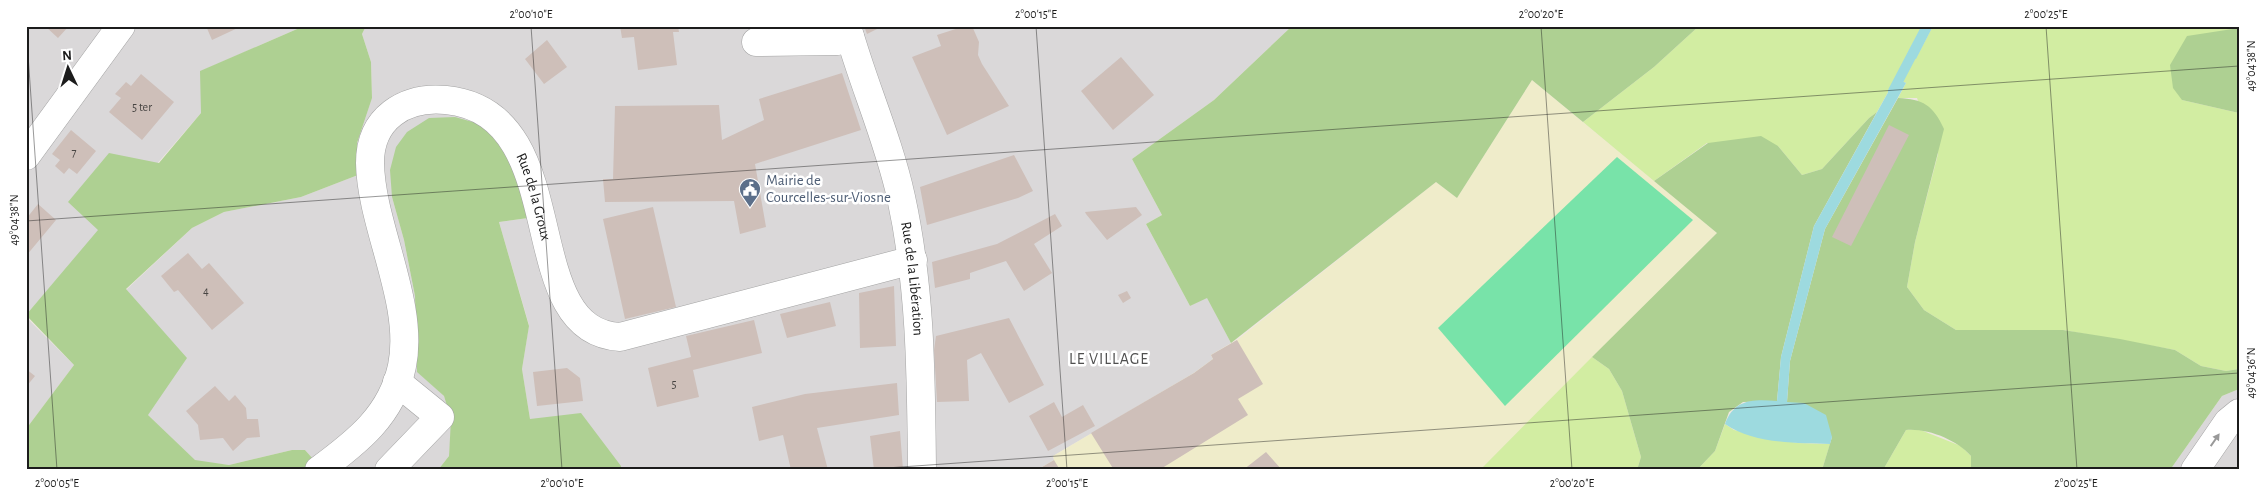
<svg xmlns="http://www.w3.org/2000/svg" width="2265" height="496" font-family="'Alegreya Sans',sans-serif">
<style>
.residential{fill:#dad8d9}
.farmland{fill:#efecca}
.grass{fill:#d2eda2}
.forest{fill:#aed092}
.pitch{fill:#78e3a9}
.water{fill:#9ddadf}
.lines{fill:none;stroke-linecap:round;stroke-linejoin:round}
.stream{stroke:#9ddadf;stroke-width:10}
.building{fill:#cebfb9}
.minor-casing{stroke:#a3a3a3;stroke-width:29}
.tertiary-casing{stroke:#a3a3a3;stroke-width:29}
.minor{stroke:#fff;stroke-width:28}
.tertiary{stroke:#fff;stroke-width:28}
.oneway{fill:#999}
.ticks{fill:none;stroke:#1c1c1c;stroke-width:1;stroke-opacity:0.45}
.labels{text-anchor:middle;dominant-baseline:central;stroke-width:5;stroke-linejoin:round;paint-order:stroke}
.number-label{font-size:12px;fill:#484543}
.service-label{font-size:15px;fill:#4e5e75;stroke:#fff;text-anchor:start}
.street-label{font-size:15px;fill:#1c1c1c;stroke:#fff}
.neighbourhood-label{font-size:16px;letter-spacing:1px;fill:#4f4f4f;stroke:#fff}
.neatline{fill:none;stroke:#1c1c1c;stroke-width:2}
.ticks-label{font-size:12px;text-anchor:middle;fill:#1c1c1c}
</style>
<rect width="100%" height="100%" fill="#eee7e0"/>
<path class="residential" d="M26 26H304L201 71V113L26 315Z
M366 26H1292L1214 100 1132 159 1162 215 1146 224 1190 306 1207 297 1231 343 1211 355 1213 359 1194 373 1053 456 1054 460 1037 470H621V466L530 419 522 369 529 325 499 222 528 218 392 197 404 240 415 296 417 371 444 396 452 419 449 456 438 470H302L314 460 305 450H292L229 465 195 461 148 415 126 290 192 228 224 212 301 197 358 175 357 143 372 97 371 62 362 34Z
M26 317 74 365 26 429Z
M2239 389V470H2170L2222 396Z"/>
<path class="farmland" d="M1532 80 1717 233 1480 470H1037L1054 460 1053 456 1194 373 1213 359 1211 355 1237 340 1436 182 1457 198Z"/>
<path class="grass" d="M1699 26H1922L1907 54 1916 58 1933 26H2239L2182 100 2239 113V369L2226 371 2201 366 2175 350 2063 330H1956L1924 310 1907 287 1915 242 1938 154 1917 98H1898L1906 83 1896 78 1877 112 1869 118 1822 169 1802 175 1778 146 1707 143 1654 181 1583 122 1654 67Z
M1592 357 1609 369 1622 391 1641 457 1637 470H1480Z
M1725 424 1734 430 1797 443 1830 444 1822 470H1697L1715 451Z
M1918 429 1961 446 1971 456V470H1883L1906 430Z"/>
<path class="forest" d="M304 26H366L362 34 371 62 372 98 357 143 358 175 301 197 224 212 192 228 126 289 187 358 148 415 195 460 229 465 292 450H305L314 460 302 470H26V429L74 365 26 315 98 230 68 202 109 153 159 163 201 113 200 71Z
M1292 26H1699L1654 67 1583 122 1532 80 1457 198 1436 182 1231 343 1207 298 1190 306 1146 224 1162 215 1132 159 1214 100Z
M2239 28V113L2182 100 2173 88 2170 65 2187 36Z
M1898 98C1923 99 1933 105 1944 129L1915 242 1907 287 1924 310 1956 330H2063L2120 339 2175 350 2201 366 2226 371 2239 369V389L2222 396 2170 470H1971V456C1957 440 1928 428 1906 430L1883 470H1822L1832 437 1787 402 1790 361 1825 229Z
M1877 112 1814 226 1781 357 1777 401 1743 402 1729 412 1715 451 1697 470H1637L1641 457 1622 391 1609 369 1592 357 1717 233 1654 181 1708 143 1761 136 1778 146 1802 175 1822 169 1869 118Z
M455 117 480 124 498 141 515 167 528 218 499 222 529 326 522 369 530 419 581 413 621 466V470H438L449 456 451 419 444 396 417 372 415 296 404 240 392 197 390 170 396 147 407 132 429 118Z"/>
<path class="pitch" d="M1617 157 1693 220 1505 406 1438 328Z"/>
<path class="water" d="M1922 26H1933L1916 59 1907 54Z
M1896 78 1906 83 1825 229 1790 361 1787 402 1804 403 1826 415 1832 437 1830 444C1797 443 1754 444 1725 424 1734 399 1753 399 1777 401L1781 357 1814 226Z"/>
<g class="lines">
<path class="stream" d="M1893 91 1927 26"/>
</g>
<path class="building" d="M45 26H69L58 38Z
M206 26H242L212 40Z
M620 26H678L679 32H673L677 65 638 70 634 37 622 38Z
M864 26H883L867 34Z
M965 26H972L979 42 978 55 982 64 1009 106 947 135 912 57 941 46 937 35Z
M547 40 567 67 544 84 525 59Z
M1121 57 1154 95 1113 130 1081 91Z
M842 73 861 130 755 164 766 227 740 234 734 201 605 202 603 179H613L615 106 719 105 722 140 764 120 759 99Z
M141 74 174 102 142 140 109 112 121 98 115 94 126 82 131 86Z
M1889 125 1909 135 1851 246 1832 237Z
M71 130 96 151 77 174 69 168 64 174 55 166 60 160 52 154Z
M1014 155 1033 191 1018 198 927 225 920 187Z
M38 204 56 220 26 256V219Z
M653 207 676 307 625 319 603 219Z
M1136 207 1142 215 1107 240 1086 214 1085 212Z
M1055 214 1062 226 1034 244 1052 273 1024 291 1006 261 970 273V279L935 288 932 262 997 244Z
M188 253 202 269 209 263 244 303 212 330 178 290 174 292 161 276Z
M894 286 896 346 860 348 859 293Z
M1127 291 1131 298 1123 303 1118 295Z
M830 302 836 326 787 338 780 314Z
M1009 318 1044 385 1009 403 981 353 967 360 969 401 937 402 934 350 936 336Z
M754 320 762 353 693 370 699 397 657 407 648 368 691 357 686 336Z
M1237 340 1263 384 1238 399 1248 415 1159 470H1114L1091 433 1194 373 1213 359 1211 355Z
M567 368 580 378 583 401 537 406 533 372Z
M26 369 35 376 26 387Z
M897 383 899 415 817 428 828 470H791L783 435 759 441 752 407 805 394Z
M215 386 229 401 235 395 246 408 247 419H258L260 437 247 438 233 451 223 438 200 440 198 425 186 411Z
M1054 402 1062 417 1083 405 1095 426 1048 451 1029 416Z
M900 431 903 470H874L870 436Z
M1266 452 1282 470H1243Z
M1054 460 1060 470H1037Z"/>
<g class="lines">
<g class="minor-casing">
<g id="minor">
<path d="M756 42 837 41 850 37"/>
<path d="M26 156 121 26"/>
<path id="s1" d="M319 470C357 442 392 415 402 366 415 303 371 226 370 163 370 118 405 96 446 100 578 113 512 331 620 337L913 260"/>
<path d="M389 470 440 417 397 382"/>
<path d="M2195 470 2228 422 2239 413"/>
</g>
</g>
<g class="tertiary-casing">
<g id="tertiary">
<path id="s2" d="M847 26C863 84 888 138 901 197 921 289 921 376 922 470"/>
</g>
</g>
<use href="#minor" class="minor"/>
<use href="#tertiary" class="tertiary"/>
</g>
<defs><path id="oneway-solid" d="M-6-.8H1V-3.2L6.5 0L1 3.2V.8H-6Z" transform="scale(1.25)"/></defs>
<use class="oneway" href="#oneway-solid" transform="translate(2215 440) rotate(-55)"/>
<path class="ticks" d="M26 26 57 470M531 26 562 470M1036 26 1067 470M1541 26 1572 470M2046 26 2077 470M26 221 2239 66M858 470 2239 373"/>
<defs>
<g id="civic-pin" transform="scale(1.125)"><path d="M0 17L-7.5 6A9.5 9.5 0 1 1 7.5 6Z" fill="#5c6f8a" stroke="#fff"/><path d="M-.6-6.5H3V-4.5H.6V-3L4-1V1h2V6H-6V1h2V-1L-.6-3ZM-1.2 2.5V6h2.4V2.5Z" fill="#fff"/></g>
</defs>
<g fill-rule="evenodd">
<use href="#civic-pin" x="750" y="189"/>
</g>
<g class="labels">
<g class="number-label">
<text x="142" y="107">5 ter</text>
<text x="74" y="152">7</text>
<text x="206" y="291">4</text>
<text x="674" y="384">5</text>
</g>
<g class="service-label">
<text x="766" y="180">Mairie de<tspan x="766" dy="17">Courcelles-sur-Viosne</tspan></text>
</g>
<g class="street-label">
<text stroke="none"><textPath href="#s1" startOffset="598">Rue de la Groux</textPath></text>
<text stroke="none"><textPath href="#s2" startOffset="262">Rue de la Libération</textPath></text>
</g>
<g class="neighbourhood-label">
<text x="1109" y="359">LE VILLAGE</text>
</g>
</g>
<rect width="2265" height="496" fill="none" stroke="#ffffff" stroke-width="55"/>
<g transform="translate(68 68) rotate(356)" stroke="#ffffff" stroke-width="4" paint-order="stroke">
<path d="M0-4L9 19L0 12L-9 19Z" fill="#1c1c1c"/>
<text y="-8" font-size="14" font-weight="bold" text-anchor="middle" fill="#1c1c1c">N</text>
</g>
<rect x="28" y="28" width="2210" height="440" class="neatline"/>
<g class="ticks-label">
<text x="531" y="18">2°00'10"E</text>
<text x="1036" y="18">2°00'15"E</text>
<text x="1541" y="18">2°00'20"E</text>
<text x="2046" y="18">2°00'25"E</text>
<text transform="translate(2251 66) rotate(-90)" y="4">49°04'38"N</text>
<text transform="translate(14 220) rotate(-90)" y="4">49°04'38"N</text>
<text transform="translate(2251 373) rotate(-90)" y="4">49°04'36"N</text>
<text x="57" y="487">2°00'05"E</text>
<text x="562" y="487">2°00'10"E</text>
<text x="1067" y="487">2°00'15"E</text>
<text x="1572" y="487">2°00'20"E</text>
<text x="2076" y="487">2°00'25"E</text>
</g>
</svg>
